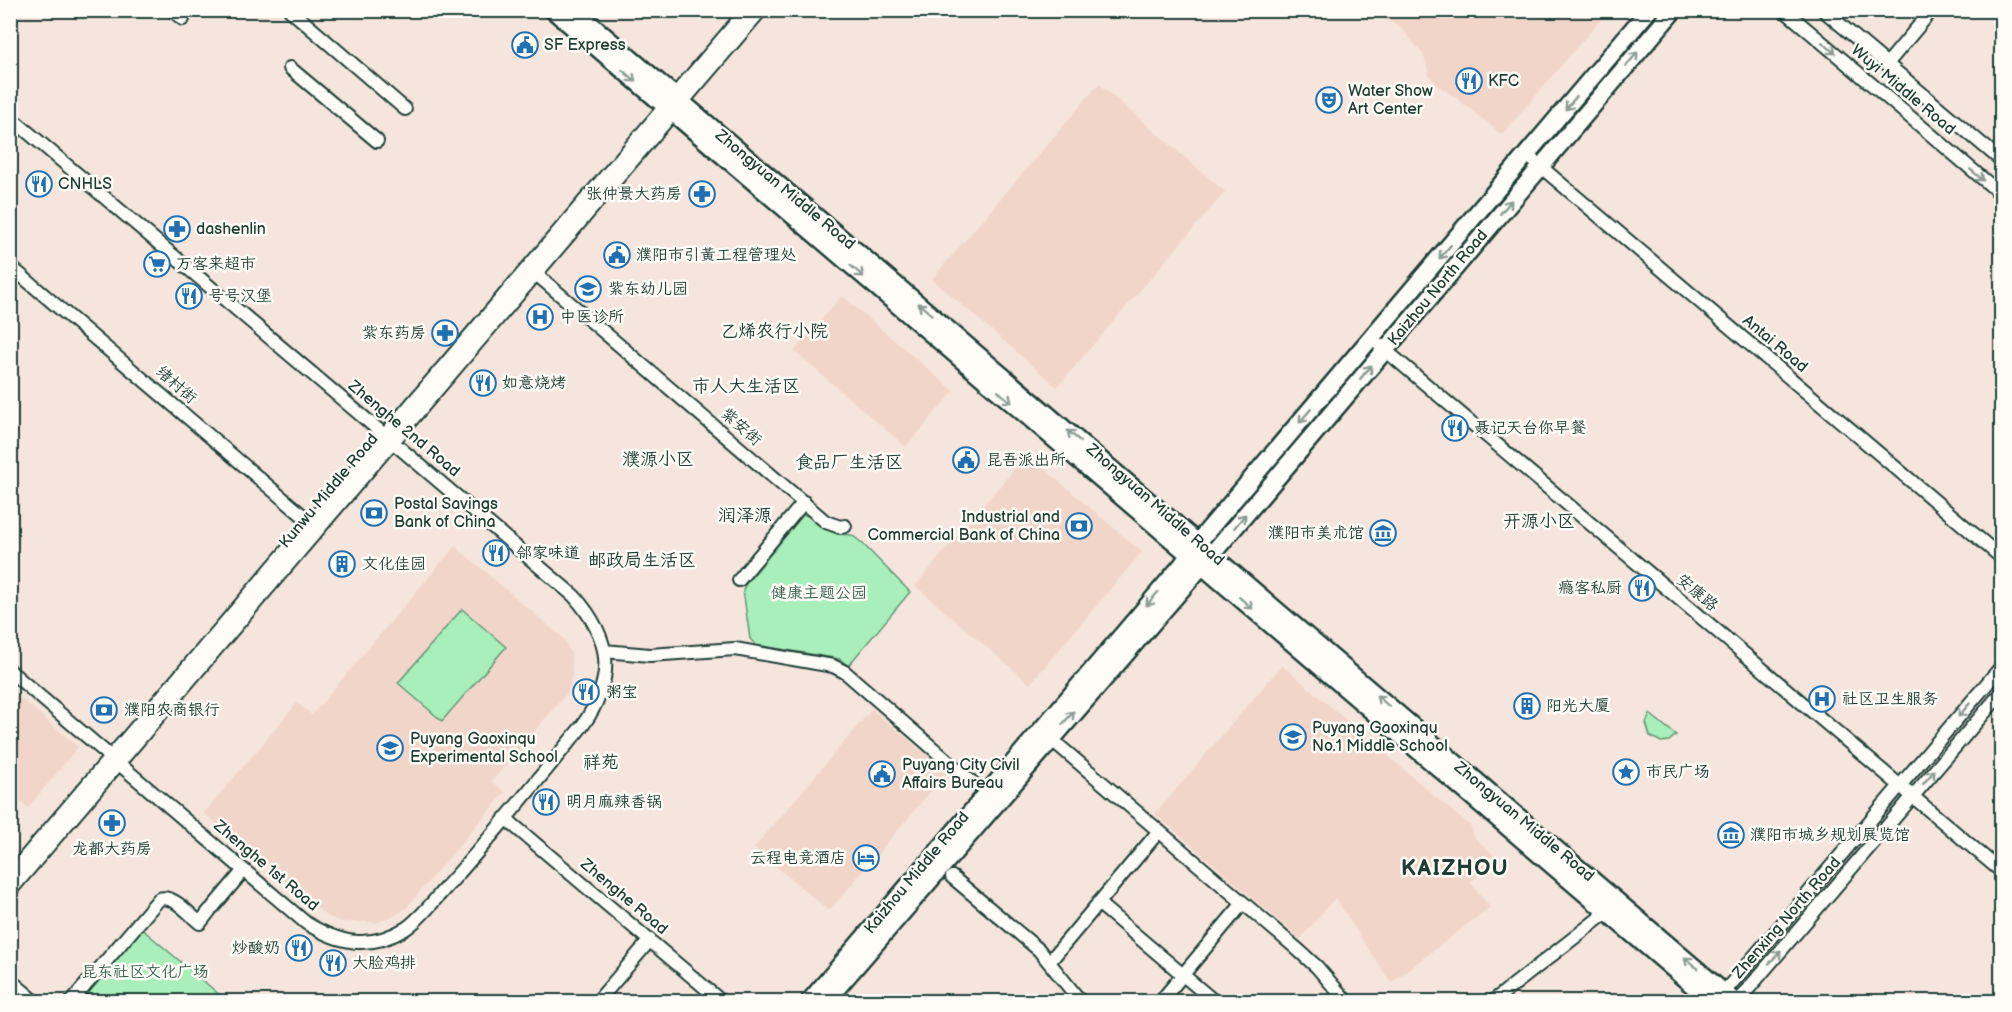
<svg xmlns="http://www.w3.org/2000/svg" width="2012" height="1012" font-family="'Balsamiq Sans','LXGW WenKai TC',sans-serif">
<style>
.built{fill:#f2d5c9}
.green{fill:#a8efbb;stroke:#649678;stroke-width:1.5}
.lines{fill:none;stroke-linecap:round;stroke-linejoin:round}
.minor-casing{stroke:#1f3d34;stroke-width:16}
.major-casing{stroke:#1f3d34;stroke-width:21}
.minor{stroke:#fdfcf7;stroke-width:12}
.major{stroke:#fdfcf7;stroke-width:16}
.oneway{stroke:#8e9c96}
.labels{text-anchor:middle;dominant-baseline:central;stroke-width:5;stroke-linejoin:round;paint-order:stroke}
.poi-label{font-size:16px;fill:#1f3d34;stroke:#fdfcf7;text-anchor:start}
.street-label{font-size:16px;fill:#1f3d34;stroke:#fdfcf7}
.park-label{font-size:16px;fill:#3a614f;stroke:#fdfcf7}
.neighbourhood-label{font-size:18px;fill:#1f3d34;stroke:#fdfcf7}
.district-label{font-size:22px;font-weight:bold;letter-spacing:1.5px;fill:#1f3d34;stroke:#fdfcf7}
</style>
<rect width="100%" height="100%" fill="#f6e5dc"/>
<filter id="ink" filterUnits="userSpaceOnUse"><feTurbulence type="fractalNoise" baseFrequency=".0167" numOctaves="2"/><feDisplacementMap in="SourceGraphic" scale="12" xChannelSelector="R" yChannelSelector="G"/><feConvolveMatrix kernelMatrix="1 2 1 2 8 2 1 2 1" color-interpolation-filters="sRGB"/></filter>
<g filter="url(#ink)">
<path class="built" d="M1374 11H1608L1502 135 1454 96 1439 87 1429 75 1424 55 1399 26 1381 17Z
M1099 84 1225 192 1057 387 932 279Z
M842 296 954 391 906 447 794 351Z
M1027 454 1142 552 1030 684 915 586Z
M455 546 563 638 571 653 572 665V675L568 692 492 781 505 792 406 908 392 917 378 922H342L328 917 204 813 297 703 312 715Z
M1282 665 1471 827 1475 838 1499 860 1470 882 1490 907 1391 983 1335 898 1300 939 1155 814Z
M11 690 78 747 28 808 11 793Z
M872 709 947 772 829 911 754 848Z"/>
<path class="green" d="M803 515H809L831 531 838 534 852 535 862 543 910 592 848 666 840 659 756 645 750 639 743 590 746 584Z
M462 609 506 647 442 721 398 683Z
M1650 714 1676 735 1669 741 1661 742 1650 736 1646 723Z
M142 929 227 1001H80Z"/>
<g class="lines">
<g class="minor-casing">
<path id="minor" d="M172 10 183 19
M290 10 405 109
M1784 10 2002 195
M1823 10 2002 161
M1887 64 1932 10
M290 68 377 141
M10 117 574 596C612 639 616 677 583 725 539 778 496 832 450 883 436 897 422 918 405 929 369 950 340 944 306 923L10 671
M1527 155 2002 558
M10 266 315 526
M536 274 826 522 840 527 845 526
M1371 338 2002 872
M739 580 804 502
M604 651 650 655 735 649 833 666 845 672 974 784
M1051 739 1296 948 1317 967 1347 1002
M505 818 722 1002
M10 875 747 10
M952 877 1039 950 1081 1002
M10 891 761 10
M1098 903 1215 1002
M213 907 244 870
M1050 961 1159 831
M10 980 36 1002
M1719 998 2002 666
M71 1002 159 899C173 894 189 914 200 923L210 910
M597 1002 650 940
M1160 1002 1243 903
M1492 1002 1607 912
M1737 1002 2002 692"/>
</g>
<g class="major-casing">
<path id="major" d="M553 10 1712 1002
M574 10 1735 1002
M809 1002 1182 565 1198 542 1649 10
M825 1002 1212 554 1674 10"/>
</g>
<use href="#minor" class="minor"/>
<use href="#major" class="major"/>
</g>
<defs><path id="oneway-shaft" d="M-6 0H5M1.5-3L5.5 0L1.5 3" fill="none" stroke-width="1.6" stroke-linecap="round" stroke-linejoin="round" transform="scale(1.5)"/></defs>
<g class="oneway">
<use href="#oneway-shaft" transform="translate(1829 48) rotate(40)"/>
<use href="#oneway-shaft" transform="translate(1632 59) rotate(-50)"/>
<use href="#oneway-shaft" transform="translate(629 76) rotate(41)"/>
<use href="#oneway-shaft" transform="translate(1571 103) rotate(130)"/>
<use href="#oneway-shaft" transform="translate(1977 175) rotate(40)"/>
<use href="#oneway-shaft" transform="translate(1506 207) rotate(-50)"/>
<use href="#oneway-shaft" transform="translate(1445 252) rotate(130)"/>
<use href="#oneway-shaft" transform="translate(857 271) rotate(41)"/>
<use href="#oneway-shaft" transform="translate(925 309) rotate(-140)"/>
<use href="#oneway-shaft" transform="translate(1366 372) rotate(-50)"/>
<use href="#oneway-shaft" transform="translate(1005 397) rotate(40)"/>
<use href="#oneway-shaft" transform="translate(1305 416) rotate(130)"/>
<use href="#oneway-shaft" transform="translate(1074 436) rotate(-140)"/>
<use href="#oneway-shaft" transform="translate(1240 521) rotate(-50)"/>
<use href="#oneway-shaft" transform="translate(1152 599) rotate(131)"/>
<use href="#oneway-shaft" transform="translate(1246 603) rotate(41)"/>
<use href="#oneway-shaft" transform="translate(1383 701) rotate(-139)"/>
<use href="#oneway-shaft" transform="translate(1964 710) rotate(130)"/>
<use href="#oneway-shaft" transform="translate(1068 718) rotate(-49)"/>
<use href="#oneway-shaft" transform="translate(1929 777) rotate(-50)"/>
<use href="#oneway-shaft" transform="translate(1775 957) rotate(-49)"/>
<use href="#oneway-shaft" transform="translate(1691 963) rotate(-140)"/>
</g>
</g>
<defs>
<g id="civic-ring" transform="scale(1.35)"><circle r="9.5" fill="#fdfcf7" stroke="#1f6fb2" stroke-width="1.5"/><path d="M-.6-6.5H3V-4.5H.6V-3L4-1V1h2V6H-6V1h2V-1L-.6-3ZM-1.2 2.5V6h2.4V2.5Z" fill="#1f6fb2"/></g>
<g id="restaurant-ring" transform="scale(1.35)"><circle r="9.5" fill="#fdfcf7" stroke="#1f6fb2" stroke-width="1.5"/><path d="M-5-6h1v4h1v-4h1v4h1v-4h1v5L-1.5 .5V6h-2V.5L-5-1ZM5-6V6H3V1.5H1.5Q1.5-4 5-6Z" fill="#1f6fb2"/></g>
<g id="theatre-ring" transform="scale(1.35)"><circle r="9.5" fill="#fdfcf7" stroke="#1f6fb2" stroke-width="1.5"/><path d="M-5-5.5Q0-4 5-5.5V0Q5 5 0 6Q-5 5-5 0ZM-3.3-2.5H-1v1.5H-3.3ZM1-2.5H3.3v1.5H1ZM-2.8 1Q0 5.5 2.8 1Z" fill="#1f6fb2"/></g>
<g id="pharmacy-ring" transform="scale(1.35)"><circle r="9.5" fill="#fdfcf7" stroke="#1f6fb2" stroke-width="1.5"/><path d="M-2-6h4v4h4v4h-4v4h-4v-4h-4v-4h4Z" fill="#1f6fb2"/></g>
<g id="supermarket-ring" transform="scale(1.35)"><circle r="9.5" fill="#fdfcf7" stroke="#1f6fb2" stroke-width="1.5"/><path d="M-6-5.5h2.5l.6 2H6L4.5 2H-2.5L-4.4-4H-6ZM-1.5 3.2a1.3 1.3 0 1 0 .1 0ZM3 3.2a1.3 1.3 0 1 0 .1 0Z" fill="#1f6fb2"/></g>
<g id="school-ring" transform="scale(1.35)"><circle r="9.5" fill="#fdfcf7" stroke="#1f6fb2" stroke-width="1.5"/><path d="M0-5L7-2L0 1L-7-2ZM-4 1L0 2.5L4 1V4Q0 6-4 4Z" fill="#1f6fb2"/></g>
<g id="hospital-ring" transform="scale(1.35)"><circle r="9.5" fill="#fdfcf7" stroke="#1f6fb2" stroke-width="1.5"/><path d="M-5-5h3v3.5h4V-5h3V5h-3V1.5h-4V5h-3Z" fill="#1f6fb2"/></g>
<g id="bank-ring" transform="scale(1.35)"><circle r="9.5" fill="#fdfcf7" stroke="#1f6fb2" stroke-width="1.5"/><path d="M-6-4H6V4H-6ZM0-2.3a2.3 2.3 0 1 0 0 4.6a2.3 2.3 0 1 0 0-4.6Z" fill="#1f6fb2"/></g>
<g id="museum-ring" transform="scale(1.35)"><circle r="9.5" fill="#fdfcf7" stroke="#1f6fb2" stroke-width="1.5"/><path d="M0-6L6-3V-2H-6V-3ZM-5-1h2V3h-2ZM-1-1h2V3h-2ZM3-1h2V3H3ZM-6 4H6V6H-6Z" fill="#1f6fb2"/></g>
<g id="building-ring" transform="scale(1.35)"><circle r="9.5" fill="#fdfcf7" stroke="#1f6fb2" stroke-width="1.5"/><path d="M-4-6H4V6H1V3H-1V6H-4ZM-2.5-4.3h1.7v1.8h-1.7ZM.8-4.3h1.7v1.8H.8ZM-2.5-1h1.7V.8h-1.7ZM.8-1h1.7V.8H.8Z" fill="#1f6fb2"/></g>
<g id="sight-ring" transform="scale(1.35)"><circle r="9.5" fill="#fdfcf7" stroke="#1f6fb2" stroke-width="1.5"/><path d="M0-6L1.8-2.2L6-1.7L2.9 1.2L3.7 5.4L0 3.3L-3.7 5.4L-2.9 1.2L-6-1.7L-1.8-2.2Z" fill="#1f6fb2"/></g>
<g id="hotel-ring" transform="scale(1.35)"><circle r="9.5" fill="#fdfcf7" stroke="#1f6fb2" stroke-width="1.5"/><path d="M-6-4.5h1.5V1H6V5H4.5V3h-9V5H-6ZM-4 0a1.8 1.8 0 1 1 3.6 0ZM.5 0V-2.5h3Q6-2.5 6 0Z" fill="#1f6fb2"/></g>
</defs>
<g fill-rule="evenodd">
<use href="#civic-ring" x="525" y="45"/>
<use href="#restaurant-ring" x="1469" y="81"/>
<use href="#theatre-ring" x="1329" y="100"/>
<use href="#restaurant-ring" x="39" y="184"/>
<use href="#pharmacy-ring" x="702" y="194"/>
<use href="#pharmacy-ring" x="177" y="229"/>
<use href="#civic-ring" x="617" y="255"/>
<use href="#supermarket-ring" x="157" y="264"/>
<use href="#school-ring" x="588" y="289"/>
<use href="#restaurant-ring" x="189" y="296"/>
<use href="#hospital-ring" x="540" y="317"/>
<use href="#pharmacy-ring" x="445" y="333"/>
<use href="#restaurant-ring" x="483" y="383"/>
<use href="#restaurant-ring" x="1455" y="428"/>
<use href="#civic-ring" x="966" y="460"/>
<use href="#bank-ring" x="374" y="513"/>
<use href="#bank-ring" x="1079" y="526"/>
<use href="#museum-ring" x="1383" y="533"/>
<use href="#restaurant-ring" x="496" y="553"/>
<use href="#building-ring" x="342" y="564"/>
<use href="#restaurant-ring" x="1642" y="588"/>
<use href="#restaurant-ring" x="586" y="692"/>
<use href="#hospital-ring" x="1822" y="699"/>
<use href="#building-ring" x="1527" y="706"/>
<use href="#bank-ring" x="104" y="710"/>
<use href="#school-ring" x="1293" y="737"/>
<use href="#school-ring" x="390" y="748"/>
<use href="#sight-ring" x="1626" y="772"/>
<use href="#civic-ring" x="882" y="774"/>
<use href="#restaurant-ring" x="546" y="802"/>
<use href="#pharmacy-ring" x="112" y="823"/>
<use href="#museum-ring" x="1731" y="835"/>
<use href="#hotel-ring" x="866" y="858"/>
<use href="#restaurant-ring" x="299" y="948"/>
<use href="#restaurant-ring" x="333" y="963"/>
</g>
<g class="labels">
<g class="poi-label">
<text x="544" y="45">SF Express</text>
<text x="1488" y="81">KFC</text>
<text x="1348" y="91">Water Show<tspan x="1348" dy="18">Art Center</tspan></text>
<text x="58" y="184">CNHLS</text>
<text x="682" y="194" text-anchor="end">张仲景大药房</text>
<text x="196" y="229">dashenlin</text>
<text x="636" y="255">濮阳市引黄工程管理处</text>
<text x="176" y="264">万客来超市</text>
<text x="608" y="289">紫东幼儿园</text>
<text x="208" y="296">号号汉堡</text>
<text x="560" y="317">中医诊所</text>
<text x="426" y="333" text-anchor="end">紫东药房</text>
<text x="502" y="383">如意烧烤</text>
<text x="1474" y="428">聂记天台你早餐</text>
<text x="986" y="460">昆吾派出所</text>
<text x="394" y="504">Postal Savings<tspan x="394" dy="18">Bank of China</tspan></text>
<text x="1060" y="517" text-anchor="end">Industrial and<tspan x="1060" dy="18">Commercial Bank of China</tspan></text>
<text x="1364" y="533" text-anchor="end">濮阳市美术馆</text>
<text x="516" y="553">邻家味道</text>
<text x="362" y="564">文化佳园</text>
<text x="1622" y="588" text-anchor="end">瘾客私厨</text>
<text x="606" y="692">粥宝</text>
<text x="1842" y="699">社区卫生服务</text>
<text x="1546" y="706">阳光大厦</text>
<text x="124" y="710">濮阳农商银行</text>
<text x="1312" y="728">Puyang Gaoxinqu<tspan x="1312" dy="18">No.1 Middle School</tspan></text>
<text x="410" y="739">Puyang Gaoxinqu<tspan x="410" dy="18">Experimental School</tspan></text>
<text x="902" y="765">Puyang City Civil<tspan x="902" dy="18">Affairs Bureau</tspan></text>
<text x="1646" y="772">市民广场</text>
<text x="566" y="802">明月麻辣香锅</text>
<text x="1750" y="835">濮阳市城乡规划展览馆</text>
<text x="112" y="849" text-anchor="middle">龙都大药房</text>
<text x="846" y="858" text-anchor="end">云程电竞酒店</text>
<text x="280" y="948" text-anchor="end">炒酸奶</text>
<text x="352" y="963">大脸鸡排</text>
</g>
<g class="street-label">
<text transform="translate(1903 90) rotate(40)">Wuyi Middle Road</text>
<text transform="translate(785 190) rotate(40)">Zhongyuan Middle Road</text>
<text transform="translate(1438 288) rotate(-50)">Kaizhou North Road</text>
<text transform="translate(1775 344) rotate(40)">Antai Road</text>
<text transform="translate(176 385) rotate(41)">绪村街</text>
<text transform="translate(741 427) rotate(41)">紫安街</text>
<text transform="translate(404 429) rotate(40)">Zhenghe 2nd Road</text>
<text transform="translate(329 491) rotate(-50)">Kunwu Middle Road</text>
<text transform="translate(1155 505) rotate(41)">Zhongyuan Middle Road</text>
<text transform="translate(1697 593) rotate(40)">安康路</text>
<text transform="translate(1524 822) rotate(40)">Zhongyuan Middle Road</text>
<text transform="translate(266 866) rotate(40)">Zhenghe 1st Road</text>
<text transform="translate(917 873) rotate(-50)">Kaizhou Middle Road</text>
<text transform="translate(624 897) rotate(40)">Zhenghe Road</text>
<text transform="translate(1787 918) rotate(-49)">Zhenxing North Road</text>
</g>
<g class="park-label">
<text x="819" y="593">健康主题公园</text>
<text x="145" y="972">昆东社区文化广场</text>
</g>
<g class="neighbourhood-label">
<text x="774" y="331">乙烯农行小院</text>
<text x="746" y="386">市人大生活区</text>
<text x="658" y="459">濮源小区</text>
<text x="849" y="462">食品厂生活区</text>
<text x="745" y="515">润泽源</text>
<text x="1539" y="521">开源小区</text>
<text x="642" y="560">邮政局生活区</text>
<text x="601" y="762">祥苑</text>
</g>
<g class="district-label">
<text x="1455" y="868">KAIZHOU</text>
</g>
</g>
<rect width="2012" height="1012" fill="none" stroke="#fdfcf7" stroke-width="36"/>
<rect x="18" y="18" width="1976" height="976" fill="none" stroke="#1f3d34" stroke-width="2" filter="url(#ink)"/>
</svg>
